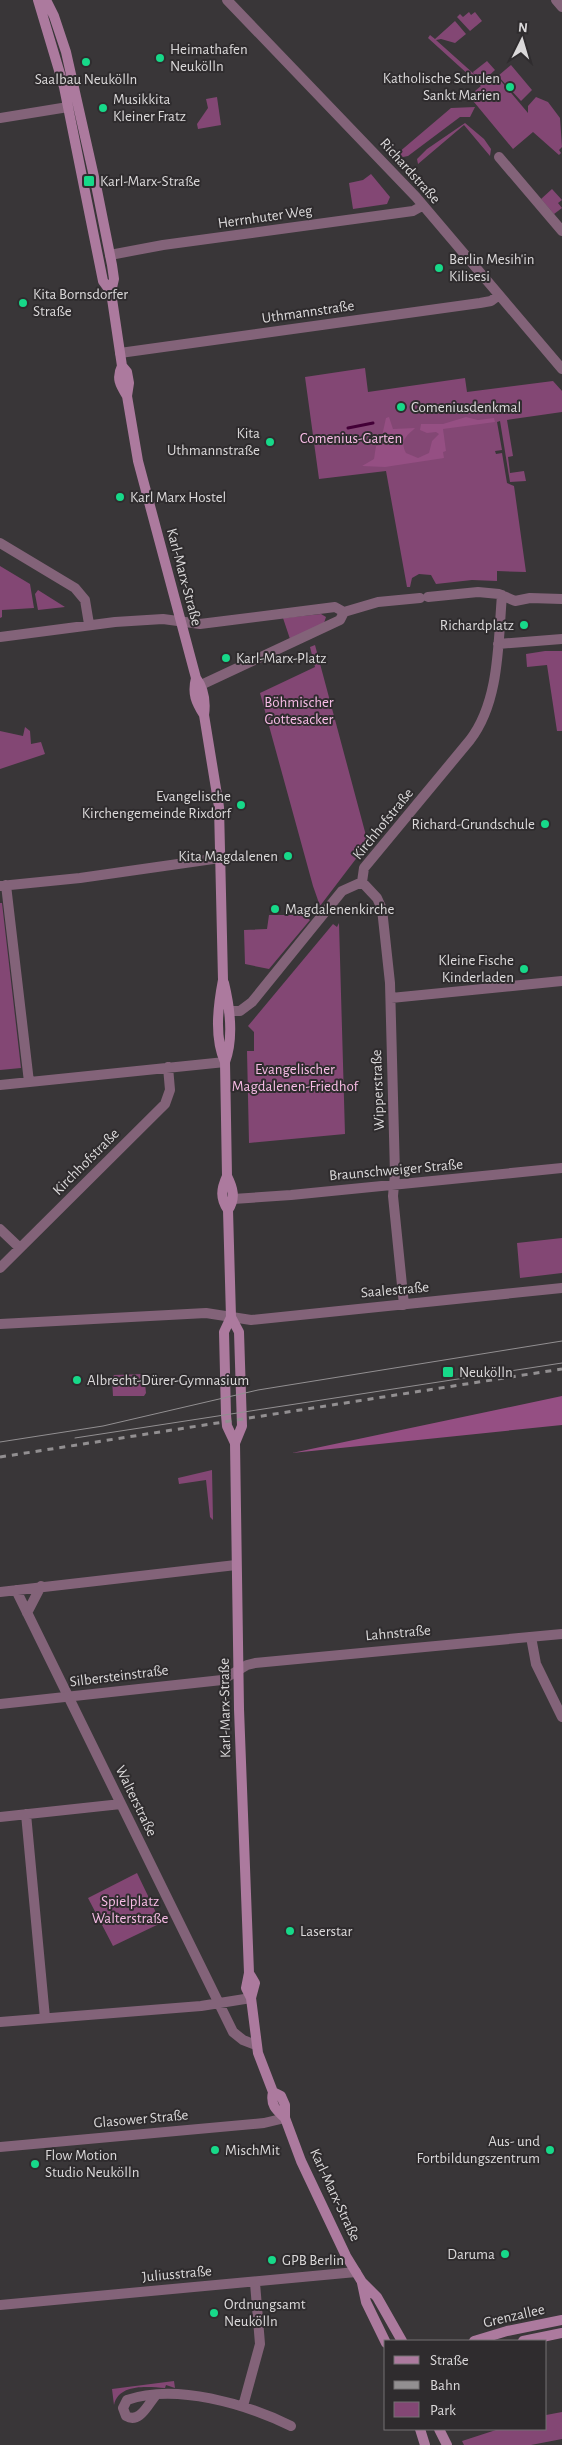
<svg xmlns="http://www.w3.org/2000/svg" width="562" height="2445" font-family="'Alegreya Sans',sans-serif">
<style>
.green{fill:#834774}
.forest{fill:#954f83}
.lines{fill:none;stroke-linecap:round;stroke-linejoin:round}
.stream{stroke:#430037;stroke-width:3}
.minor{stroke:#836379;stroke-width:10}
.tertiary{stroke:#836379;stroke-width:10}
.secondary{stroke:#ac7a9e;stroke-width:10}
.tram{stroke:#928f91;stroke-width:1}
.rail{stroke:#928f91;stroke-width:3;stroke-dasharray:6 6;stroke-linecap:butt}
.poi-dot{fill:#17d989;stroke:#2f2c2e;stroke-width:2}
.labels{text-anchor:middle;dominant-baseline:central;stroke-width:4;stroke-linejoin:round;paint-order:stroke}
.poi-label{font-size:15px;fill:#dbd9da;stroke:#2f2c2e;text-anchor:start}
.street-label{font-size:15px;fill:#dbd9da;stroke:#2f2c2e}
.park-label{font-size:15px;fill:#f8bce6;stroke:#2f2c2e}
</style>
<rect width="100%" height="100%" fill="#393638"/>
<path class="green" d="M469 12 471 15 475 12 482 21 470 31 457 17 460 14 463 17Z
M455 21 466 34 455 43 441 39 436 40 474 74 473 72 487 61 495 70 482 82 484 83 495 74 528 113V106L536 97 548 102 560 118 562 147 559 150 561 153 559 155 533 132 513 149 469 96 481 86 428 38 430 35 435 39Z
M511 65 532 90 521 101 498 76Z
M217 97 221 125 198 129 197 124 208 108 206 99Z
M475 107 470 117H460L408 156 403 157 398 153 451 108Z
M465 123 484 139 491 149 490 156 464 125 418 164 417 159 427 149Z
M371 174 390 197 387 204 353 209 349 183 363 180Z
M552 189 562 200 558 203 562 208 554 214 541 199Z
M365 368 368 392 465 378 467 392 553 381 562 391V412L507 420 513 456 508 457 510 473 524 471 526 481 510 482 500 421 497 422 502 450 495 451 496 454 502 453 507 483 514 486 526 572 497 571V581L472 580 436 584 431 575 419 574 412 578 410 587H407L386 471 319 479 305 377Z
M0 566 30 584 34 608 2 610V617L0 618Z
M38 590 65 607 38 610 35 594Z
M321 614 326 617 324 623 290 639 283 618Z
M315 645 368 843 320 906 313 886 260 693 315 667 310 647Z
M545 651H562V731H557L547 665 527 667 526 654Z
M25 727 30 731 31 744 41 742 45 754 0 769V731L23 736Z
M0 903H2L21 1068 0 1070Z
M302 913 310 920 269 969 245 964 244 930 267 929 269 915H301Z
M339 923 345 1134 249 1143 247 1051H254V1032L248 1026 333 924 337 927Z
M562 1238V1273L520 1278 517 1243Z
M144 1374 146 1393 144 1396H113L112 1379 114 1375Z
M212 1470 213 1520 210 1517 206 1480 179 1484 178 1478Z
M137 1873 161 1923 113 1946 88 1898Z
M174 2381 175 2388 166 2385 165 2388C148 2387 119 2383 114 2405L112 2389Z
M562 2412V2439L531 2445H464L462 2441 499 2429H546V2415Z"/>
<path class="forest" d="M389 417 393 429 415 428C408 435 399 440 406 453L418 458 429 453 432 441 439 434 436 432 427 433 420 430 421 424H443L466 417 478 420 494 418 495 422 443 429 446 451 443 452 444 458 385 467 362 466 374 459 376 446 380 445 386 418Z
M562 1396V1425L292 1453Z"/>
<g class="lines">
<path class="stream" d="M348 428 373 423"/>
<path class="minor" d="M227 0 416 197 562 369
M556 0 562 7
M0 118 68 107
M499 157 562 231
M110 255 163 245 413 211 422 206
M120 353 480 303 491 301 499 295
M0 543 75 588 85 600 89 624
M428 597 478 592 499 594 515 601 530 598 562 599
M344 612 378 602 420 598
M0 637 115 622 163 619 200 624 335 607 344 612
M498 644 562 639
M201 685 340 620 344 612
M362 882 377 898 382 909 390 983 395 1174 393 1196 404 1305
M362 882 364 868 470 740C500 701 498 642 502 595
M6 885 29 1082
M0 886 80 878 220 858
M391 998 562 981
M229 1011H240L252 1002 342 891 362 882
M0 1085 225 1062
M233 1199 291 1195 562 1168
M0 1229 20 1248
M0 1268 165 1104 170 1090 168 1067
M0 1324 206 1313 251 1320 562 1288
M16 1590 233 2032 243 2040 256 2045
M0 1592 236 1565
M27 1613 41 1586
M531 1637 536 1664 562 1717
M26 1814 45 2018
M0 1817 121 1804
M0 2022 201 2006 251 1998
M0 2147 264 2123 285 2118
M0 2305 356 2272
M156 2395C148 2404 140 2424 126 2416L123 2408 127 2400C176 2383 246 2404 291 2426
M243 2406 260 2344 255 2283"/>
<path class="tertiary" d="M0 1704 222 1680 247 1665 255 1663 562 1634"/>
<path class="secondary" d="M38 0 64 87 103 281 111 292
M46 0 54 16 66 52 97 190 112 265 114 279 111 292 122 366 127 372 129 383 127 396 138 461 196 678C204 689 206 701 204 715L219 807 223 980C218 1006 214 1037 225 1062L227 1176C221 1189 220 1198 228 1210L231 1317 224 1332 226 1415 227 1426 235 1443
M122 366C116 378 120 385 127 396
M196 678C192 694 196 702 204 715
M224 983C230 1008 234 1038 225 1062
M227 1176C233 1188 236 1198 228 1210
M231 1317 239 1332 242 1426 235 1443 239 1709 249 1973 246 1988 251 1998 258 2053 273 2092 281 2096 285 2105V2118L301 2161 346 2256 362 2282 377 2297 402 2341
M249 1973 255 1983 251 1998
M273 2092C270 2105 276 2110 285 2118
M362 2283 366 2302 386 2343
M474 2341 507 2331 562 2320
M523 2341 562 2333
M420 2429 425 2445
M439 2429 447 2445"/>
<path class="tram" d="M75 1438 562 1363
M0 1442 103 1426 258 1390 562 1341"/>
<path class="rail" d="M0 1457 562 1369"/>
</g>
<g class="poi-dot">
<circle cx="160" cy="58" r="5"/>
<circle cx="86" cy="62" r="5"/>
<circle cx="510" cy="87" r="5"/>
<circle cx="103" cy="108" r="5"/>
<rect x="83" y="175" width="12" height="12" rx="2.5"/>
<circle cx="439" cy="268" r="5"/>
<circle cx="23" cy="303" r="5"/>
<circle cx="401" cy="407" r="5"/>
<circle cx="270" cy="442" r="5"/>
<circle cx="120" cy="497" r="5"/>
<circle cx="524" cy="625" r="5"/>
<circle cx="226" cy="658" r="5"/>
<circle cx="241" cy="805" r="5"/>
<circle cx="545" cy="824" r="5"/>
<circle cx="288" cy="856" r="5"/>
<circle cx="275" cy="909" r="5"/>
<circle cx="524" cy="969" r="5"/>
<rect x="442" y="1366" width="12" height="12" rx="2.5"/>
<circle cx="77" cy="1380" r="5"/>
<circle cx="290" cy="1931" r="5"/>
<circle cx="215" cy="2150" r="5"/>
<circle cx="550" cy="2150" r="5"/>
<circle cx="35" cy="2164" r="5"/>
<circle cx="505" cy="2254" r="5"/>
<circle cx="272" cy="2260" r="5"/>
<circle cx="214" cy="2313" r="5"/>
</g>
<g class="labels">
<g class="poi-label">
<text x="170" y="49">Heimathafen<tspan x="170" dy="17">Neukölln</tspan></text>
<text x="500" y="78" text-anchor="end">Katholische Schulen<tspan x="500" dy="17">Sankt Marien</tspan></text>
<text x="86" y="79" text-anchor="middle">Saalbau Neukölln</text>
<text x="113" y="99">Musikkita<tspan x="113" dy="17">Kleiner Fratz</tspan></text>
<text x="100" y="181">Karl-Marx-Straße</text>
<text x="449" y="259">Berlin Mesih'in<tspan x="449" dy="17">Kilisesi</tspan></text>
<text x="33" y="294">Kita Bornsdorfer<tspan x="33" dy="17">Straße</tspan></text>
<text x="411" y="407">Comeniusdenkmal</text>
<text x="260" y="433" text-anchor="end">Kita<tspan x="260" dy="17">Uthmannstraße</tspan></text>
<text x="130" y="497">Karl Marx Hostel</text>
<text x="514" y="625" text-anchor="end">Richardplatz</text>
<text x="236" y="658">Karl-Marx-Platz</text>
<text x="231" y="796" text-anchor="end">Evangelische<tspan x="231" dy="17">Kirchengemeinde Rixdorf</tspan></text>
<text x="535" y="824" text-anchor="end">Richard-Grundschule</text>
<text x="278" y="856" text-anchor="end">Kita Magdalenen</text>
<text x="285" y="909">Magdalenenkirche</text>
<text x="514" y="960" text-anchor="end">Kleine Fische<tspan x="514" dy="17">Kinderladen</tspan></text>
<text x="459" y="1372">Neukölln</text>
<text x="87" y="1380">Albrecht-Dürer-Gymnasium</text>
<text x="300" y="1931">Laserstar</text>
<text x="540" y="2141" text-anchor="end">Aus- und<tspan x="540" dy="17">Fortbildungszentrum</tspan></text>
<text x="225" y="2150">MischMit</text>
<text x="45" y="2155">Flow Motion<tspan x="45" dy="17">Studio Neukölln</tspan></text>
<text x="495" y="2254" text-anchor="end">Daruma</text>
<text x="282" y="2260">GPB Berlin</text>
<text x="224" y="2304">Ordnungsamt<tspan x="224" dy="17">Neukölln</tspan></text>
</g>
<g class="street-label">
<text transform="translate(410 171) rotate(48)">Richardstraße</text>
<text transform="translate(265 217) rotate(-8)">Herrnhuter Weg</text>
<text transform="translate(308 312) rotate(-8)">Uthmannstraße</text>
<text transform="translate(184 577) rotate(75)">Karl-Marx-Straße</text>
<text transform="translate(383 824) rotate(-51)">Kirchhofstraße</text>
<text transform="translate(378 1090) rotate(-92)">Wipperstraße</text>
<text transform="translate(86 1162) rotate(-45)">Kirchhofstraße</text>
<text transform="translate(396 1170) rotate(-5)">Braunschweiger Straße</text>
<text transform="translate(395 1290) rotate(-5)">Saalestraße</text>
<text transform="translate(398 1633) rotate(-5)">Lahnstraße</text>
<text transform="translate(119 1676) rotate(-7)">Silbersteinstraße</text>
<text transform="translate(225 1708) rotate(-91)">Karl-Marx-Straße</text>
<text transform="translate(136 1801) rotate(64)">Walterstraße</text>
<text transform="translate(141 2119) rotate(-5)">Glasower Straße</text>
<text transform="translate(335 2195) rotate(65)">Karl-Marx-Straße</text>
<text transform="translate(177 2274) rotate(-5)">Juliusstraße</text>
<text transform="translate(514 2316) rotate(-13)">Grenzallee</text>
</g>
<g class="park-label">
<text x="351" y="438">Comenius-Garten</text>
<text x="299" y="702">Böhmischer<tspan x="299" dy="17">Gottesacker</tspan></text>
<text x="295" y="1069">Evangelischer<tspan x="295" dy="17">Magdalenen-Friedhof</tspan></text>
<text x="130" y="1901">Spielplatz<tspan x="130" dy="17">Walterstraße</tspan></text>
</g>
</g>
<rect x="384" y="2340" width="162" height="90" fill="#2f2c2e" stroke="#747173"/>
<rect x="394" y="2356" width="25" height="8" fill="#ac7a9e" stroke="#747173"/>
<text x="430" y="2365" font-size="15" fill="#dbd9da">Straße</text>
<rect x="394" y="2381" width="25" height="8" fill="#928f91" stroke="#747173"/>
<text x="430" y="2390" font-size="15" fill="#dbd9da">Bahn</text>
<rect x="394" y="2402" width="25" height="15" fill="#834774" stroke="#747173"/>
<text x="430" y="2415" font-size="15" fill="#dbd9da">Park</text>
<g transform="translate(522 40) rotate(5)" stroke="#2f2c2e" stroke-width="4" paint-order="stroke">
<path d="M0-4L9 19L0 12L-9 19Z" fill="#dbd9da"/>
<text y="-8" font-size="14" font-weight="bold" text-anchor="middle" fill="#dbd9da">N</text>
</g>
</svg>
